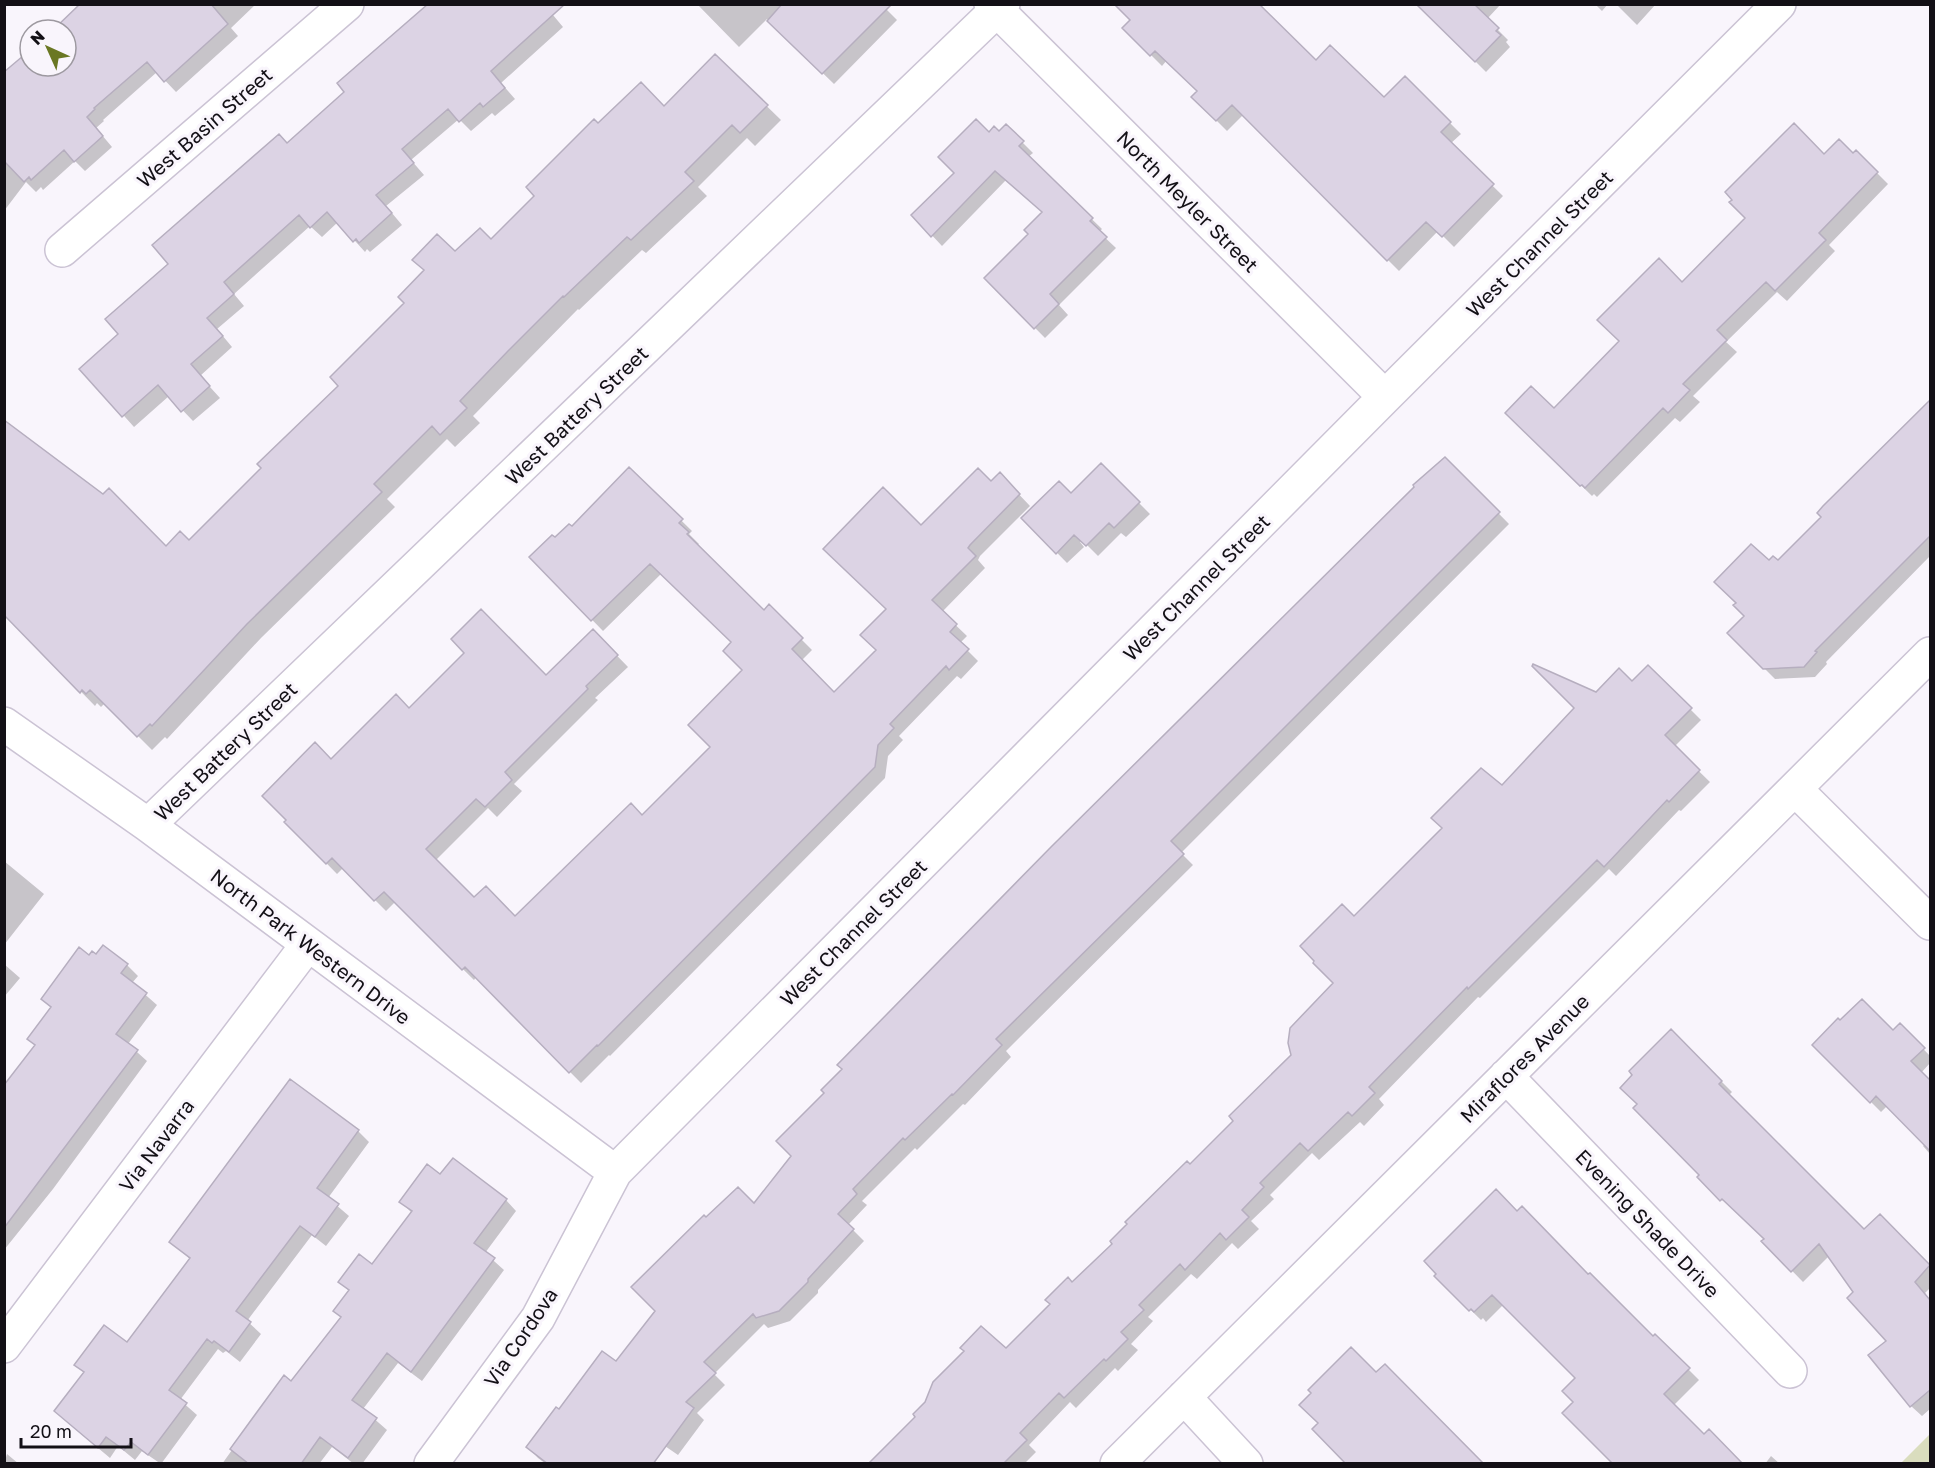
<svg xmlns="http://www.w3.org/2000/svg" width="1935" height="1468" font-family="'Golos Text',sans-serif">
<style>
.green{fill:#daddbe}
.shadow{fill:#0003}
.building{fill:#dcd3e4;stroke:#b6aebf;stroke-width:1.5}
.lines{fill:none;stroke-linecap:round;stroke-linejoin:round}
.minor-casing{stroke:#cbc3d4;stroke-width:36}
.minor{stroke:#fff;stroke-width:33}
.labels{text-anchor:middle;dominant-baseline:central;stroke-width:6;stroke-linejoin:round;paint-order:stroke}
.street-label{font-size:20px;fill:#131016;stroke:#f9f5fc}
</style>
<rect width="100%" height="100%" fill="#f9f5fc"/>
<path class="green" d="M1930 1432V1463H1901L1930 1434Z"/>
<path class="shadow" d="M89 4H256L231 28 238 36 176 92 157 72 103 120 104 121 96 128 112 147 85 171 75 161 43 190 41 187 36 192 26 182 4 211V92L34 66H66V30H54Z
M697 4H881L897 20 834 84 767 19 739 47Z
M1418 4H1501L1487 19 1508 40 1506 42 1510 47 1486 72Z
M1595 4H1608L1602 11Z
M1616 4H1656L1637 25Z
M548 9 563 27 501 83 515 99 495 116 492 113 471 131 459 119 411 160 424 175 386 206 402 225 370 252 367 249 365 252 338 222 322 237 310 226 234 294 244 306 217 329 232 347 200 376 220 398 193 421 169 396 134 427 82 369 120 335 170 264 288 145Z
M1124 28 1316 62 1384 99 1405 78 1461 134 1450 144 1503 196 1454 247 1438 231 1399 271 1243 115 1227 131 1193 97 1199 91 1167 60 1162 66Z
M715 56 781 120 755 146 747 138 698 187 707 196 646 253 642 250 579 310 578 309 473 416 480 423 455 447 447 439 387 499 395 507 261 638 167 739 165 737 152 750 105 703 101 707 97 703 95 706 4 613 166 548 189 542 341 386 455 253 491 241 536 196 599 125 664 108Z
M1006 126 1033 153 1028 157 1102 229 1099 232 1116 248 1059 305 1068 315 1045 338 986 278 1030 234 1044 213 1006 180 942 246 913 215 956 174 989 134 999 133Z
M1856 152 1888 184 1829 245 1835 251 1787 301 1777 292 1726 342 1737 352 1693 396 1700 402 1680 422 1675 418 1597 497 1594 494 1592 496 1507 413 1554 410 1682 284 1824 156 1853 155Z
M1930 402V556L1826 662 1827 664 1815 677 1775 679 1729 633 1746 616 1769 562 1778 563 1823 517 1824 507Z
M1445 459 1509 524 1181 853 1193 865 1006 1051 1011 1057 965 1105 963 1104 917 1150 915 1148 862 1201 867 1205 848 1225 864 1241 818 1290V1293L790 1321 768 1328 764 1324 714 1374 725 1385 697 1413 704 1420 678 1455 662 1444 649 1464H546L538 1458 528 1447 559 1411 616 1363 657 1311 706 1219 754 1205Z
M1101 465 1150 514 1126 537 1121 533 1098 556 1082 540 1080 542 1084 547 1067 563 1023 518 1071 495Z
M629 469 692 531 689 534 699 544 697 545 764 612 769 607 812 650 801 661 834 694 878 650 887 609 921 527 991 483 1010 485 1030 506 980 556 978 560 985 568 942 612 967 636 960 643 978 661 961 679 957 676 899 736 903 740 888 756 885 778 610 1056 609 1055 581 1083 476 977 474 980 395 902 386 911 343 868 337 874 286 822 331 761 409 710 546 677 593 631 628 667 595 698 598 700 514 784 522 791 497 817 488 808 436 860 474 899 516 918 642 817 712 747 744 670 733 643 662 573 603 631 531 557 572 528Z
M1648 667 1701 720 1674 747 1710 782 1681 811 1679 810 1616 876 1609 869 1480 998 1478 997 1379 1099 1384 1105 1364 1126 1360 1122 1319 1160 1312 1153 1270 1195 1274 1199 1251 1221 1259 1229 1238 1249 1232 1243 1197 1279 1191 1274 1148 1317 1153 1321 1131 1344 1138 1350 1118 1371 1115 1368 1076 1408 1070 1402 1029 1445 1036 1452 1024 1464H875L1006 1350 1235 1121 1293 1056 1335 983 1354 918 1502 787 1597 693 1632 683Z
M4 861 44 894 4 945Z
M90 958 127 965 138 976 132 983 157 1005 128 1044 147 1061 53 1189 4 1250V1087L36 1046 29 1039 52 1008 42 999Z
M4 964 20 978 4 997Z
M1900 1025 1930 1056V1063L1921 1073 1930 1082V1154L1923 1146 1925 1144 1887 1106 1881 1112 1814 1045 1893 1032Z
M1671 1031 1732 1092 1729 1095 1864 1231 1880 1216 1930 1267V1288L1925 1293 1930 1300V1409L1922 1416 1911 1406 1888 1341 1829 1256 1803 1282 1763 1241 1765 1239 1710 1188 1701 1175 1639 1104Z
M358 1131 369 1142 328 1198 349 1216 326 1246 312 1235 247 1321 261 1334 240 1362 226 1351 223 1353 218 1349 180 1400 197 1415 161 1464 142 1451 135 1460 118 1446 110 1458 67 1422 85 1374 76 1364 127 1344 191 1260 171 1242Z
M440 1176 506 1200 516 1211 485 1253 504 1270 422 1381 398 1363 363 1409 387 1430 362 1464H354L332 1447 319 1464H222L284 1377 292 1383 342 1318 349 1291 340 1282 372 1267 412 1213 401 1202Z
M1517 1213 1588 1276 1653 1338 1655 1336 1699 1380 1674 1405 1704 1436 1741 1464 1575 1402 1577 1378 1503 1305 1486 1322 1483 1318 1481 1320 1436 1276Z
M7 1454 19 1464H4Z
M1771 1456 1780 1464H1765Z"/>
<path class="building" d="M80 4H211L228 24 164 82 147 62 94 108 95 109 87 117 103 136 74 162 64 150 31 180 29 177 24 182 4 161V72L30 50V66H66V30H53Z
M428 4H565L491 71 505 88 483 107 480 103 459 122 448 109 402 149 414 163 376 195 392 213 359 243 356 239 353 242 327 212 310 228 299 215 224 282 234 294 207 318 223 336 191 364 210 386 181 412 158 385 122 417 79 369 118 334 105 319 168 264 152 245 279 134 287 143 344 92 337 83Z
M782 4H892L822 74 767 21Z
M1114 4H1259L1316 60 1330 45 1384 97 1405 76 1451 122 1441 132 1494 184 1442 237 1426 222 1387 261 1232 105 1216 121 1191 97 1197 91 1155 51 1150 56 1122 28 1130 20Z
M1416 4H1474L1499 28 1496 31 1501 35 1475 62Z
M715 54 768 105 740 133 732 125 685 172 694 181 631 240 627 237 564 297 563 296 508 351 460 401 467 408 440 435 432 426 374 484 382 492 247 624 152 726 150 724 137 737 90 690 86 694 82 690 80 693 4 615V420L103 494 109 488 166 546 180 531 189 540 261 468 257 464 338 386 330 377 404 303 398 297 424 270 412 260 437 234 455 251 480 228 491 239 534 196 526 187 594 119 598 123 641 82 664 106Z
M976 119 989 132 994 126 999 131 1006 124 1024 141 1019 146 1093 218 1090 221 1107 237 1050 294 1059 304 1034 329 984 278 1028 234 1024 230 1042 212 995 171 931 237 911 215 954 173 938 157Z
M1794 123 1824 154 1839 139 1853 153 1856 150 1878 172 1819 233 1826 240 1775 291 1766 282 1717 330 1727 340 1683 384 1690 390 1668 413 1663 408 1585 488 1582 485 1580 486 1505 413 1531 386 1554 408 1619 341 1597 320 1659 258 1682 282 1745 218 1729 202 1732 200 1725 192Z
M1930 400V536L1815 651 1817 652 1804 667 1763 669 1727 633 1744 616 1733 605 1736 603 1714 582 1751 544 1769 560 1773 556 1778 560 1821 517 1817 513 1823 506Z
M1445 457 1500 512 1171 841 1184 854 996 1039 1002 1045 953 1095 952 1094 905 1140 903 1138 853 1189 857 1194 838 1214 854 1229 808 1279V1282L779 1311 756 1318 753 1314 704 1362 716 1373 686 1402 694 1408 653 1464H548L526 1447 556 1407 559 1409 602 1351 616 1361 655 1311 631 1287 704 1215 706 1217 738 1187 754 1203 791 1156 776 1141 824 1093 821 1090 842 1069 837 1065 1051 847 1414 487 1413 485Z
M1101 463 1140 502 1114 528 1109 523 1086 546 1074 535 1056 554 1021 518 1059 481 1071 493Z
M629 467 683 519 679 523 689 532 687 534 764 610 769 604 803 638 792 649 834 692 876 650 860 635 886 609 823 549 883 487 921 525 978 468 991 481 1000 472 1020 494 970 545 968 548 976 556 932 600 957 624 950 632 969 649 949 670 946 666 890 724 894 728 878 745 875 767 598 1046 597 1045 569 1073 465 967 462 970 384 892 374 901 332 858 326 864 284 822 286 820 262 796 315 742 331 759 396 694 409 708 464 653 451 639 481 609 546 675 593 629 618 655 586 686 588 689 505 772 512 780 485 807 476 799 426 849 474 897 486 886 515 916 631 803 642 815 710 747 688 725 742 670 723 651 731 642 650 564 591 621 529 557 552 535 555 537 569 524 572 526Z
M1533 664 1596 692 1619 668 1632 681 1648 665 1692 708 1665 735 1700 770 1669 802 1667 800 1604 867 1597 860 1468 989 1467 987 1369 1087 1375 1093 1352 1116 1348 1112 1308 1151 1300 1143 1260 1183 1264 1187 1242 1210 1249 1217 1226 1240 1220 1233 1185 1270 1180 1264 1139 1305 1144 1310 1121 1332 1128 1339 1106 1361 1104 1359 1064 1398 1059 1393 1020 1433 1027 1440 1003 1464H868L915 1417 913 1414 925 1402 933 1382 964 1351 960 1348 981 1326 1006 1348 1050 1304 1045 1300 1068 1277 1072 1282 1112 1244 1110 1241 1127 1224 1125 1222 1187 1161 1190 1164 1233 1121 1229 1116 1291 1055 1288 1043 1290 1028 1333 983 1313 963 1314 961 1300 946 1342 904 1354 916 1442 828 1431 818 1481 768 1502 785 1574 708 1532 666Z
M103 945 128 964 121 973 147 993 116 1034 138 1050 4 1228V1085L35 1045 27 1039 51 1007 41 999 79 947 89 955 92 951 96 954Z
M1862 999 1893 1030 1900 1023 1925 1048 1911 1061 1930 1080V1151L1876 1096 1870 1103 1812 1045 1838 1018 1840 1020Z
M1671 1029 1722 1081 1719 1084 1864 1229 1880 1214 1930 1265 1915 1282 1930 1300V1390L1910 1407 1868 1355 1886 1341 1847 1298 1853 1292 1819 1244 1791 1272 1761 1241 1764 1239 1722 1199 1720 1201 1697 1177 1699 1175 1633 1108 1637 1104 1620 1088 1632 1075 1629 1071Z
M290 1079 359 1130 317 1188 339 1204 315 1237 300 1226 236 1311 251 1322 229 1352 214 1341 212 1343 207 1339 169 1390 187 1403 148 1455 131 1442 124 1450 106 1437 98 1448 54 1411 84 1372 74 1365 104 1325 127 1342 190 1258 169 1242Z
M453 1158 507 1199 474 1243 495 1258 411 1372 387 1353 352 1400 377 1418 348 1458 320 1437 301 1464H249L230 1449 284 1375 291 1381 341 1317 333 1311 349 1290 338 1282 359 1254 372 1264 412 1211 399 1202 427 1164 440 1174Z
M1496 1189 1517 1211 1522 1206 1588 1274 1590 1273 1653 1336 1655 1334 1690 1368 1664 1394 1704 1434 1709 1429 1743 1464H1613L1562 1413 1573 1402 1562 1391 1575 1378 1492 1295 1474 1312 1471 1309 1469 1311 1434 1276 1436 1274 1424 1261Z
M1351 1347 1376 1372 1385 1364 1484 1464H1346L1312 1429 1318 1423 1299 1405 1311 1393 1308 1390Z"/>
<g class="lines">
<g class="minor-casing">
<path id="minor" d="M991 4 1385 397
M62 250 347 4
M4 724 148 825 615 1172
M1795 789 1930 923
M148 825 1003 4
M1506 1076 1790 1371
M4 1346 308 944
M1184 1397 1246 1464
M431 1464 538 1318 615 1172 1385 397 1779 4
M1117 1464 1930 654"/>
</g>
<use href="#minor" class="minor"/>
</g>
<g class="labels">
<g class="street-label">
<text transform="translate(204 127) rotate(-41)">West Basin Street</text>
<text transform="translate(1188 201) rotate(45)">North Meyler Street</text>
<text transform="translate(1539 243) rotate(-45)">West Channel Street</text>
<text transform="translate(576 415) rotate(-44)">West Battery Street</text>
<text transform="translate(1196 587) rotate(-45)">West Channel Street</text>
<text transform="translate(225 751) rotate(-44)">West Battery Street</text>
<text transform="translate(853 932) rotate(-45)">West Channel Street</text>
<text transform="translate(311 946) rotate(37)">North Park Western Drive</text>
<text transform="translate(1524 1058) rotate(-45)">Miraflores Avenue</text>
<text transform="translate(156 1145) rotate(-53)">Via Navarra</text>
<text transform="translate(1648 1223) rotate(46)">Evening Shade Drive</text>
<text transform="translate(520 1337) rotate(-56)">Via Cordova</text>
</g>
</g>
<rect width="1935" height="1468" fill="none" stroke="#131016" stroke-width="12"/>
<g transform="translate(48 48) rotate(315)"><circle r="28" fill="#f9f5fc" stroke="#9d99a0" stroke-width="1.5"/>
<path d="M0-4.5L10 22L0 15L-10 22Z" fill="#6a7723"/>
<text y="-9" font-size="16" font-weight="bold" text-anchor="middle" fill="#131016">N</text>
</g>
<path d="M21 1438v9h110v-9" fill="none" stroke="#131016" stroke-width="3"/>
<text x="30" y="1438" font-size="18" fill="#131016" stroke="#f9f5fc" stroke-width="4.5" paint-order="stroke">20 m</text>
</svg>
